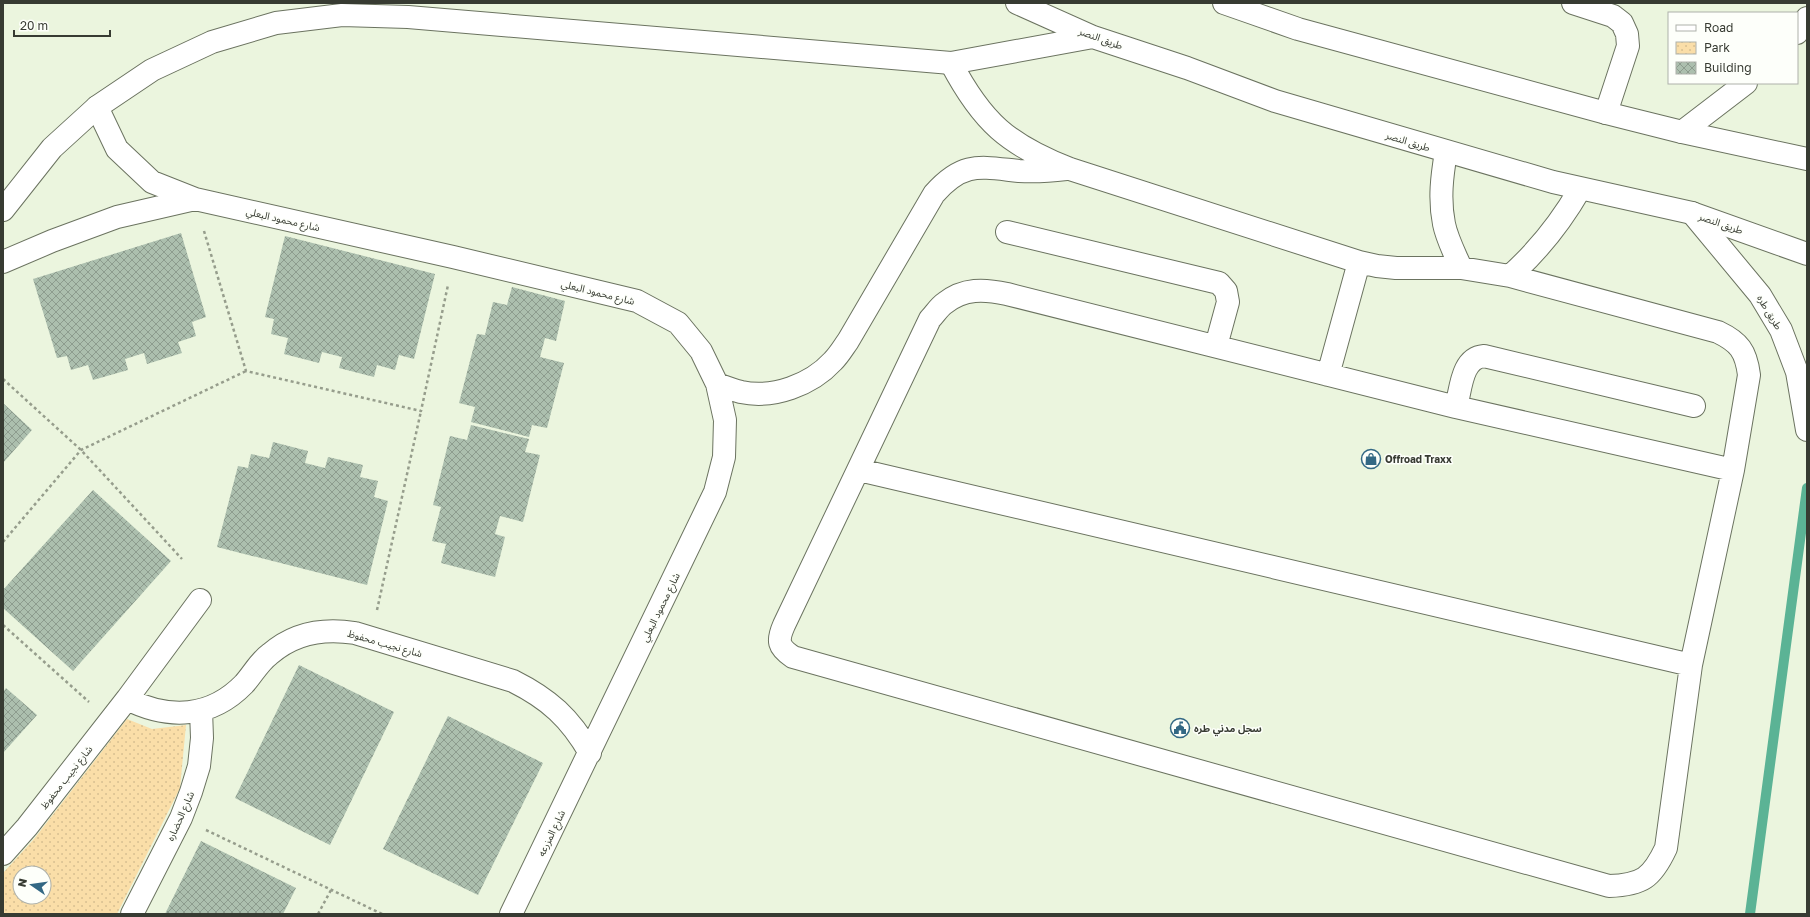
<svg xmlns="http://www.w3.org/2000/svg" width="1810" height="917" font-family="'Golos Text','Noto Sans Arabic',sans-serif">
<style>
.park{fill:url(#park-dots);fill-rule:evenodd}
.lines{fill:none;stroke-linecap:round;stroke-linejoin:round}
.stream{stroke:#5bb395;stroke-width:10}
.building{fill:url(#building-cross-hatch)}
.minor-casing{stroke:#6b7360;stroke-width:24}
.major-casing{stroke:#6b7360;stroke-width:24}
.highway-casing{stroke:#6b7360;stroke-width:24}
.path{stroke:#969d8c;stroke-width:2.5;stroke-dasharray:3 3;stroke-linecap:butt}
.minor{stroke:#fff;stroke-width:22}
.major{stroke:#fff;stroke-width:22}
.highway{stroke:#fff;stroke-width:22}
.labels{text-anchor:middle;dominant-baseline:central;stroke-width:3;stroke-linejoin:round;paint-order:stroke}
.street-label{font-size:10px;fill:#373b32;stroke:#fdfffa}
.poi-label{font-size:10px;font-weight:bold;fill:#373b32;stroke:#fdfffa;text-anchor:start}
</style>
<defs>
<pattern id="park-dots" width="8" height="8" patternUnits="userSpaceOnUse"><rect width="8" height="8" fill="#fadea8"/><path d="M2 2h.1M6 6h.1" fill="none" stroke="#d7bf91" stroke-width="1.8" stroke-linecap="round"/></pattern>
<pattern id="building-cross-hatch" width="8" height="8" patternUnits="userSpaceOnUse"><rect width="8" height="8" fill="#acbfae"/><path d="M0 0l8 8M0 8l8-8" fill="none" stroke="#8d9c8e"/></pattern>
</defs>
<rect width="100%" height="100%" fill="#ebf5de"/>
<path class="park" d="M127 719 152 729 186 725 180 788 117 914H3V873L34 839ZM20 873H44V897H20Z"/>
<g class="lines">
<path class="stream" d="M1750 914 1807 488"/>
</g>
<path class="building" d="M181 233 206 317 192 322 196 336 178 342 182 353 147 364 144 353 125 359 128 370 93 380 88 365 71 370 67 356 57 358 33 279Z
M285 236 435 274 414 359 399 355 395 370 377 365 374 377 339 368 342 357 322 352 319 363 284 354 288 338 271 334 274 319 265 317Z
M512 287 565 301 556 341 545 338 540 357 564 363 547 428 532 425 529 437 471 422 475 407 459 403 477 334 485 335 493 302 507 305Z
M3 403 32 430 3 463Z
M471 425 529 439 525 452 540 455 523 522 500 516 495 534 505 537 495 577 441 563 446 544 432 541 441 507 433 505 450 436 467 440Z
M273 442 308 451 305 463 325 468 328 457 363 465 360 477 378 481 374 497 388 501 367 585 217 547 238 466 248 468 251 454 269 458Z
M93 490 171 561 73 671 3 608V590Z
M299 665 394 712 330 845 235 798Z
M6 688 37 715 3 753V692Z
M448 716 543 763 478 895 383 849Z
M201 841 296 888 283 914H165Z"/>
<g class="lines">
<g class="minor-casing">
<path id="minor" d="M1573 3 1613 16 1622 23 1627 34 1628 46 1606 113
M1797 33 1807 18
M951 63C982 122 1008 145 1070 169L1359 262 1377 266 1396 268H1461L1510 276 1718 332C1739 342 1746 351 1749 375L1733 470 1691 665 1666 848C1652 878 1642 885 1609 886L793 657C778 647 777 641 784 625L930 319C935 314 939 307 945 303 964 288 984 289 1007 294L1456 407 1733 470
M97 107 117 149 152 182 195 199 453 257 637 301 678 323 701 351 717 384 725 420 724 457 715 492 511 914
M1682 132 1746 83
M1446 152C1442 176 1439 199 1444 224 1447 239 1455 254 1461 268
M1007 232 1219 283 1226 291 1228 302 1216 346
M3 262 52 241 117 217 195 199
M1510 276C1539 250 1561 222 1580 189
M1328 375 1359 262
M717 384C725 387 733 390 741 392 773 399 811 385 833 361 839 355 843 348 848 341L934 194C963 161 980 167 1019 171 1035 172 1050 171 1066 169
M1456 407C1461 390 1461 358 1484 356L1694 406
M859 470 1691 665
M127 699C169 720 211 718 244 684 253 674 259 662 270 654 294 633 324 628 355 633L513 681C549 699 570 718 590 753
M3 854 27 827 127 699 200 600
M132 914 181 818 191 792 199 766 202 738 201 710"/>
</g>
<g class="major-casing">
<path id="major" d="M1692 213 1760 295 1781 330 1797 372 1807 430"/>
</g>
<g class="highway-casing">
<path id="highway" d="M1017 3 1093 37 1187 68 1275 101 1553 182 1692 213 1807 254
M1224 3 1298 29 1606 113 1682 132 1807 159
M3 210 52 148 97 107 152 70 212 42 276 23 342 15 408 17 951 63 1093 37"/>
</g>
<path class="path" d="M204 231 246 371 421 411 448 285
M3 379 81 450 182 559
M3 542 81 450 246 371
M377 610 421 411
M3 625 89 702
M206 830 382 914
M318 914 331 890"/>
<use href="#minor" class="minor"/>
<use href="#major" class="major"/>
<use href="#highway" class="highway"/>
</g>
<defs>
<g id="shop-ring" transform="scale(1)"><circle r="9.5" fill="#fdfffa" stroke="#336884" stroke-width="1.5"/><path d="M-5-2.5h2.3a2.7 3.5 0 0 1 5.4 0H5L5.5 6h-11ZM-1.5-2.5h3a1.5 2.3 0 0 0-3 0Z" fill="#336884"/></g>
<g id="civic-ring" transform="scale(1)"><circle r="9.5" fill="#fdfffa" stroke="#336884" stroke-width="1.5"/><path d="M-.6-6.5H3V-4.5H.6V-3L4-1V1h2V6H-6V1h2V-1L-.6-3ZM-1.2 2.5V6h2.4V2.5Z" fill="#336884"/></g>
</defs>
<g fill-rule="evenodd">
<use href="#shop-ring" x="1371" y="459"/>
<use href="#civic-ring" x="1180" y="728"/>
</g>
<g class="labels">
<g class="street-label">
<text transform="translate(1101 38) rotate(20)">طريق النصر</text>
<text transform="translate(1408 141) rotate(17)">طريق النصر</text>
<text transform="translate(283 219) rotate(13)">شارع محمود البعلي</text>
<text transform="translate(1721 223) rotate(19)">طريق النصر</text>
<text transform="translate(598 292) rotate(14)">شارع محمود البعلي</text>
<text transform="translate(1770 312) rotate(59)">طريق طره</text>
<text transform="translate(660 607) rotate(-64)">شارع محمود البعلي</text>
<text transform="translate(385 643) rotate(16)">شارع نجيب محفوظ</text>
<text transform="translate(66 777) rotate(-52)">شارع نجيب محفوظ</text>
<text transform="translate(180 816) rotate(-66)">شارع الحضاره</text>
<text transform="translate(551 833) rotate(-64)">شارع المزرعه</text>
</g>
<g class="poi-label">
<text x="1385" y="459">Offroad Traxx</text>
<text x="1194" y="728">سجل مدني طره</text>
</g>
</g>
<rect width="1810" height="917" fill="none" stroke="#373b32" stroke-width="8"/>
<rect x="1668" y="12" width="130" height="72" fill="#fdfffa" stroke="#aeb1aa"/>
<rect x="1676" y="25" width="20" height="6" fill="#ffffff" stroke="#aeb1aa"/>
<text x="1704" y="32" font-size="12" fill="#373b32">Road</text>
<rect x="1676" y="42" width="20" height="12" fill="url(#park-dots)" stroke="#aeb1aa"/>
<text x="1704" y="52" font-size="12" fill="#373b32">Park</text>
<rect x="1676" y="62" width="20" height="12" fill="url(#building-cross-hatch)" stroke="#aeb1aa"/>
<text x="1704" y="72" font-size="12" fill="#373b32">Building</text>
<g transform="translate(32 885) rotate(283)"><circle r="19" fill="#fdfffa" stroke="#aeb1aa"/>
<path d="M0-3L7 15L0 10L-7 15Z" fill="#336884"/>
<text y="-6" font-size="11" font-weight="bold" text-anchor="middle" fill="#373b32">N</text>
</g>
<path d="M14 30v6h96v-6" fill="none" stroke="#373b32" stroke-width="2"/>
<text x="20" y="30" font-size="12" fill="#373b32" stroke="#fdfffa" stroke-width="3" paint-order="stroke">20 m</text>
</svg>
